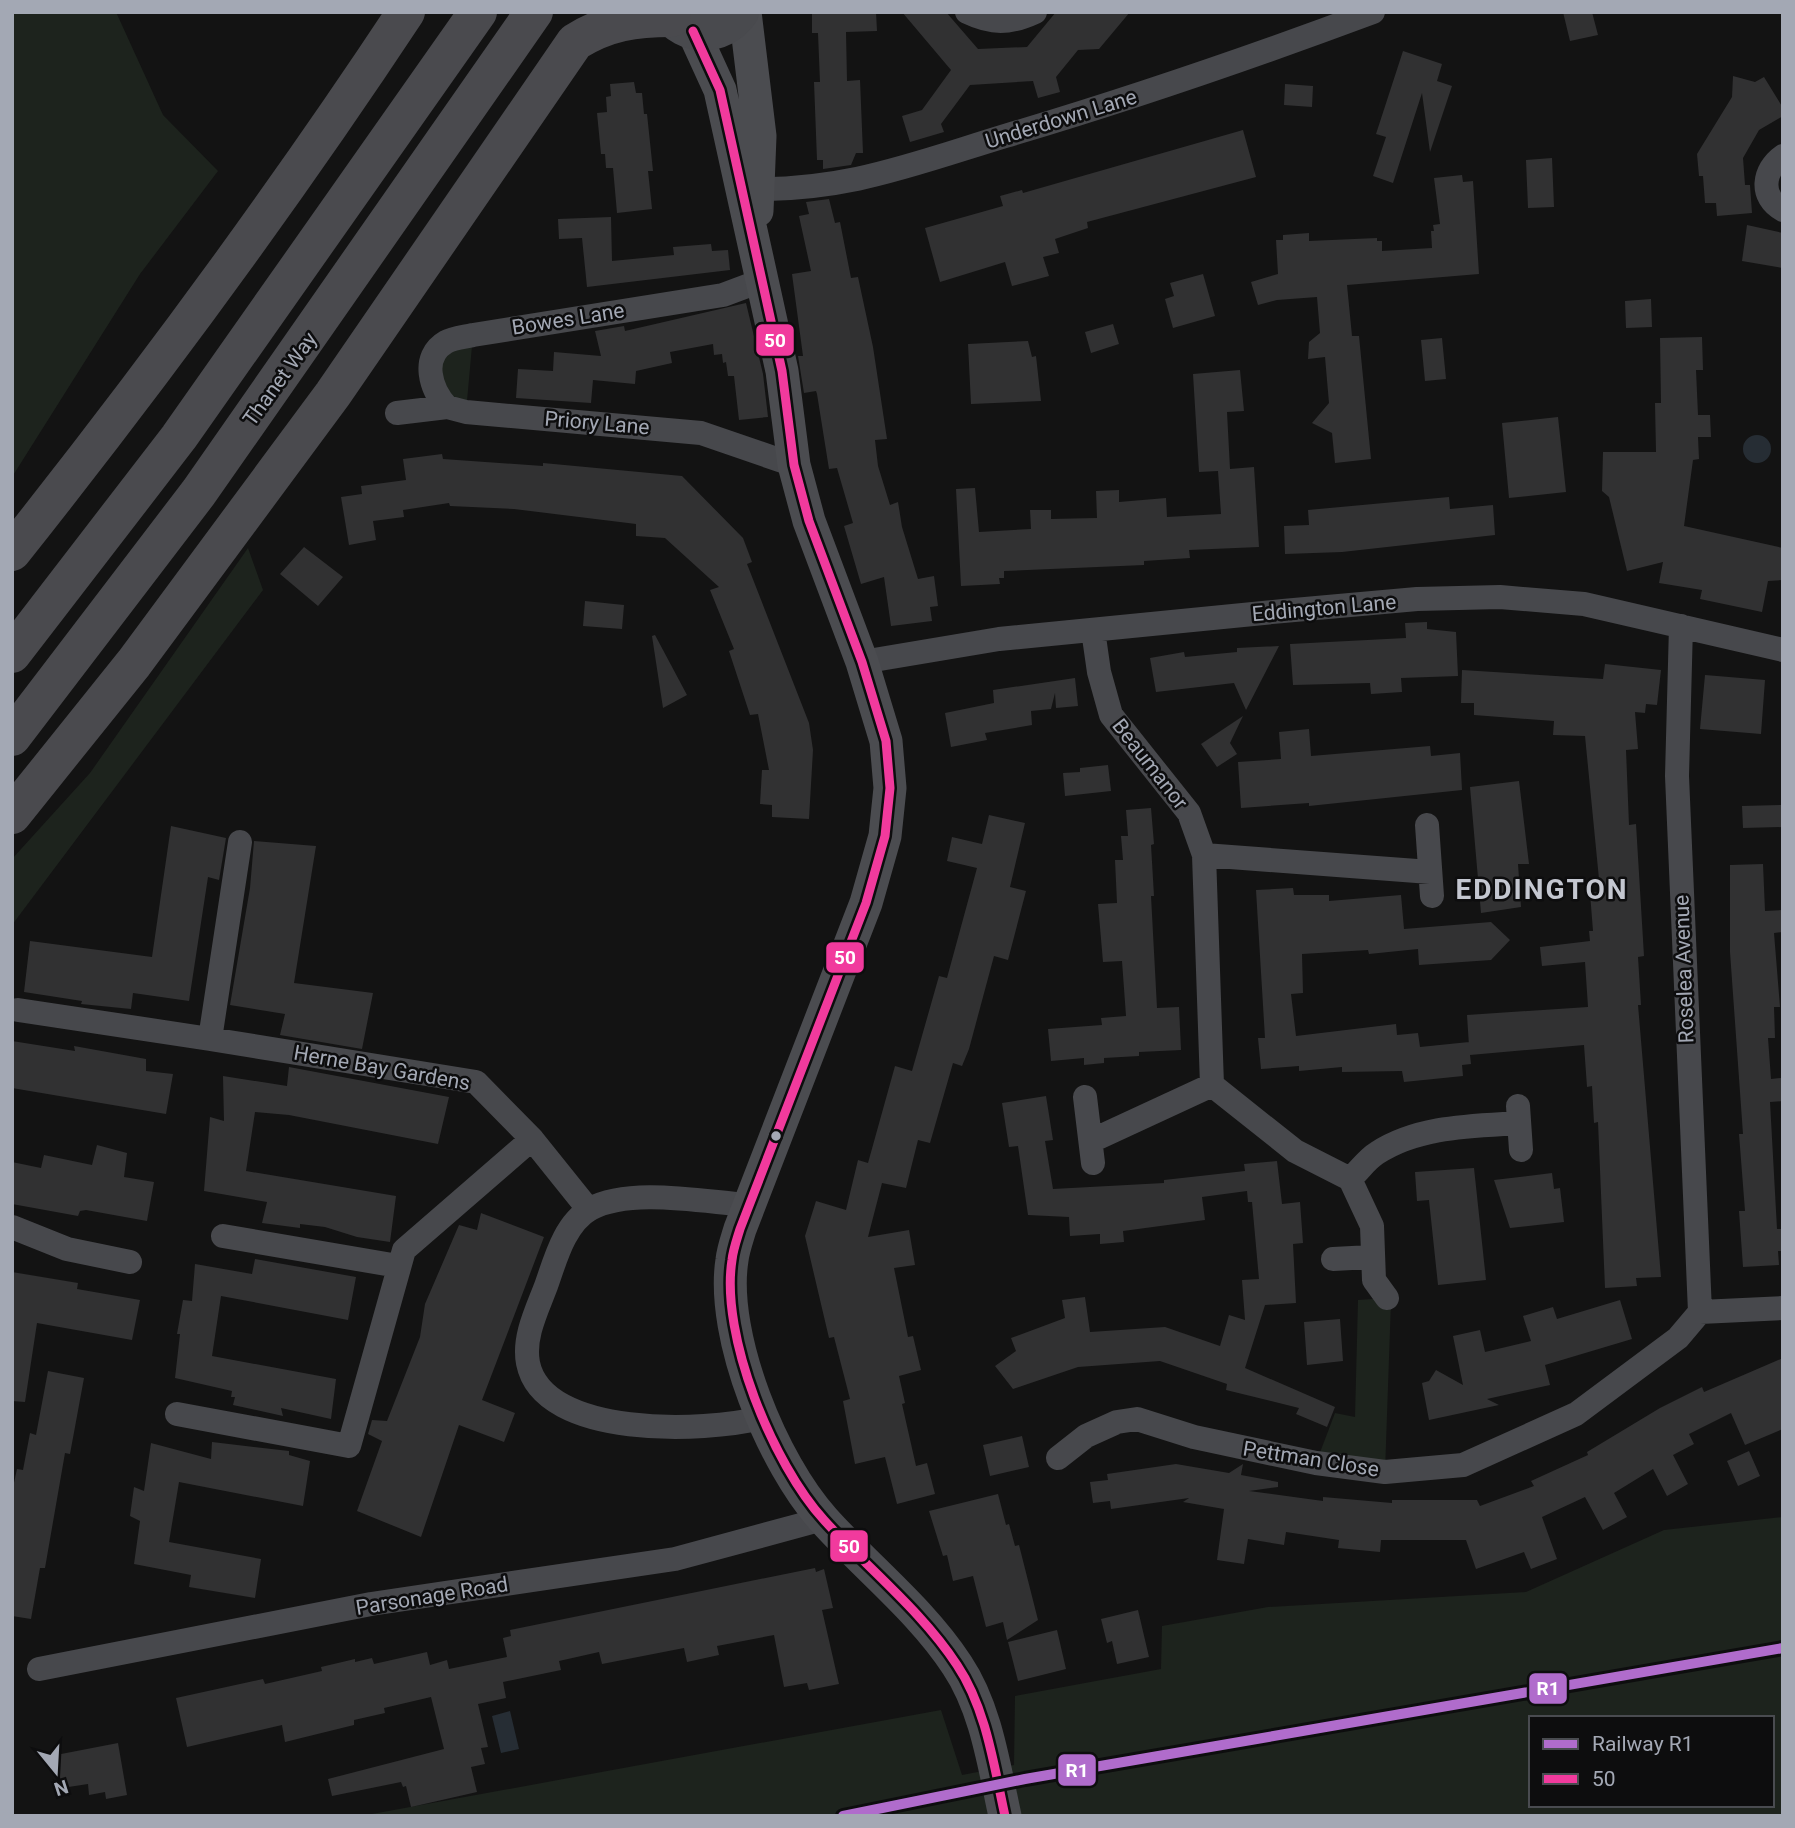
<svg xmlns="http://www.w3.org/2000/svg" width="1795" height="1828" font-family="Roboto,sans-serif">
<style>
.green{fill:#1d231d;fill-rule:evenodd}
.water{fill:#262d34}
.building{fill:#313132}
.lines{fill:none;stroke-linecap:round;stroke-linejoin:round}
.minor{stroke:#47484c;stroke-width:24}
.secondary{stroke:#4b4c50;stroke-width:33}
.primary{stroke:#494a4e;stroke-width:38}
.trunk{stroke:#4a4a4e;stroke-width:38}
.bus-1-casing{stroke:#0d0d0e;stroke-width:14}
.bus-1{stroke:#f13a9d;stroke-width:9}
.rail-1-casing{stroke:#0d0d0e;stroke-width:16}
.rail-1{stroke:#b06ccc;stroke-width:10}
.bus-dot{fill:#a3a8b4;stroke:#0d0d0e;stroke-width:2.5}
.labels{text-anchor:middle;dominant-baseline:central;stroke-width:5;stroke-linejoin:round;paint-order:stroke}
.street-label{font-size:21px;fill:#a3a8b4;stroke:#0d0d0e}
.district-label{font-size:28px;font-weight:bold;letter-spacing:2px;fill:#c4c7d0;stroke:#0d0d0e}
.line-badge{stroke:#0d0d0e;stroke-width:2.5}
.badge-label{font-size:19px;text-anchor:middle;font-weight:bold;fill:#fff}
</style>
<rect width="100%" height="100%" fill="#131313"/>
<path class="green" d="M12 12H116L163 115 218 171 140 274 12 477Z
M473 335 466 412 447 407 434 354Z
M248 548 263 590 12 925V859L90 773Z
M1387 1298 1391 1301 1385 1472 1316 1463 1335 1413 1355 1417 1358 1300Z
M1783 1517V1816H361L941 1710 962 1775 1014 1765 1015 1696 1161 1669 1162 1626 1268 1607 1526 1592 1664 1530ZM1531 1718H1772V1805H1531Z"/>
<path class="water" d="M1743 449a14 14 0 1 1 28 0a14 14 0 1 1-28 0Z
M510 1711 519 1749 501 1753 492 1716Z"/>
<path class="building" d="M812 12H876L877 31 846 32 847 81 860 80 863 153H856L851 165 823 169V160H817L814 82H820L818 33H812Z
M902 12H946L978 49 1027 47 1056 12H1130L1099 49 1078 50 1056 77 1060 92 1038 98 1033 81 970 85 941 124 944 132 910 142 902 116 922 110 951 70Z
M1563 12H1592L1598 35 1570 41Z
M1403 51 1442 64 1437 81 1452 86 1430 152 1422 93 1393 183 1373 176 1386 137 1376 134Z
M1733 76 1755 82 1764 77 1783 108V116L1759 130 1743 158 1745 185H1750L1752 213 1717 216 1716 203H1705L1703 176H1699L1697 154 1732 97Z
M634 82 636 93H642L644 114H647L653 171H648L652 209 617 213 613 168H606L605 154H601L597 113 607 112 606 97 611 96 610 84Z
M1285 84 1313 86 1312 107 1284 105Z
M1243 130 1256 177 1087 222 1088 228 1055 239 1059 253 1043 257 1049 276 1012 286 1005 262 940 282 925 228 1003 206 1000 196 1022 190 1023 193Z
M1552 158 1554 207 1528 208 1526 160Z
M1462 175 1463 182 1473 181 1479 274 1347 285 1352 336H1359L1371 459 1335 463 1332 433 1312 423 1329 403 1325 357 1308 359 1309 342 1320 333 1317 297 1277 300 1258 305 1251 282 1278 274 1276 240H1283V235L1309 233V241L1377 238V241H1382V251L1432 248 1431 231H1434L1433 225 1440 224 1434 178Z
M829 199 835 223 840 222 851 278 858 277 873 347 887 439 875 440 878 466 890 505 898 502 902 527 918 579 934 576 938 606 930 607 932 621 891 626 884 577 861 584 844 526 853 523 837 468 829 469 817 394 816 391 804 393 798 356H803L792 274 811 271 799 216 809 214 806 202Z
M611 217 612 261 674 255 673 247 711 244 712 251 728 250 730 270 587 287 582 238 559 239 558 219Z
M1747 225 1783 233V268L1742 261Z
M1203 274 1215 316 1173 328 1165 299 1174 296 1170 283Z
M1651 299 1652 327 1626 328 1625 301Z
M746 303 763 374 768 417 739 420 734 376H728L726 362 723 363 722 354 714 355 713 344 670 352 672 363 636 371 635 384 593 380 591 403 516 398 518 369 553 371 554 352 601 356 595 331 624 326 625 331Z
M1113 324 1119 344 1091 353 1085 332Z
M1702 337 1703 370H1696L1698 415H1710L1711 437H1698L1699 459 1693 460 1684 526 1783 548V580L1768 581 1762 612 1700 599 1702 590 1659 583 1663 562 1627 571 1609 497 1602 491 1603 452H1656L1655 403H1661L1660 338Z
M1442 338 1446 379 1425 381 1421 340Z
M1028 341 1032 357 1036 356 1041 401 971 404 968 344Z
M1240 370 1244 411 1227 412 1230 469 1254 467 1259 547 1189 550 1190 558 1144 561V565L1004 571V578H999L1000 584 961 586 956 489 975 488 979 532 1031 529 1030 510H1051V519L1097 518 1096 491 1119 490V502L1166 498 1167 517 1221 514 1218 471 1199 472 1193 374Z
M1558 417 1566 492 1509 498 1502 423Z
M442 454 443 459 543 466V463L682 476 743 538 752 562 747 564 809 723 813 750 809 819 772 817V805L760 804 762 770H769L758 714 750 715 729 651 734 649 710 590 719 587 665 538 636 536V524L514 509 450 506 449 503 403 510 404 517 373 521 376 540 349 545 341 497 362 494 361 486 406 480 403 459Z
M1449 497 1450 509 1493 505 1495 535 1342 552 1285 554 1284 526 1309 525 1308 510Z
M304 547 343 577 318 606 280 574Z
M585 601 624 605 622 629 583 626Z
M1427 622V629L1456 632 1458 676 1401 678 1402 692 1371 694 1370 683 1293 685 1290 644 1406 638 1405 623Z
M655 635 687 695 663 708 652 636Z
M1279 646 1246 710 1234 683 1156 692 1150 658 1184 652 1185 657 1237 652V648Z
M1605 664 1661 670 1657 705 1646 704 1645 713 1635 712 1638 749 1626 750 1629 825 1636 824 1644 956 1638 957 1641 1005H1638L1661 1277 1636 1278 1637 1286 1605 1288 1598 1122 1594 1123 1592 1086 1587 1087 1584 1045 1470 1055 1471 1064 1462 1065 1463 1076 1404 1082 1402 1071 1342 1072V1067L1299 1071V1066L1261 1069 1258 1038H1265L1256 890 1293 888 1294 895H1329V901L1401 895 1404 929 1491 922 1510 940 1491 960 1419 965 1418 949 1369 954 1368 950 1302 954 1303 993 1291 994 1296 1036 1396 1024 1397 1035 1418 1033 1420 1047 1469 1042V1046L1467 1015 1588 1007 1585 962 1542 966 1540 947 1590 941 1589 931H1593L1590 893 1598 892 1599 879 1585 736 1553 735 1554 721 1474 715V703H1461L1462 670 1603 679Z
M1705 675 1765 680 1761 734 1700 729Z
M1075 678 1078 706 1056 708 1055 693 1051 709 1031 711 1032 725 985 733 987 740 951 747 945 713 994 703 993 690Z
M1243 716 1230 743 1237 754 1217 767 1201 744Z
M1309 729 1311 756 1430 746 1431 756 1460 753 1462 790 1309 806V803L1241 808 1238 762 1281 759 1279 732Z
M1108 765 1111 791 1065 796 1063 773 1080 772V768Z
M1519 781 1529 864H1518L1521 907 1481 913 1470 787Z
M1783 805V827L1743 828 1742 806Z
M1151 808 1154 844 1151 845 1154 896H1151L1157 1008 1179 1007 1181 1050 1139 1052V1056L1104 1058V1063L1084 1065V1058L1051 1061 1048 1029 1102 1025 1101 1018 1126 1016 1122 961 1103 962 1098 904 1117 903 1115 860H1123L1121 836H1128L1126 810Z
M989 815 1025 823 1010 887 1026 891 1008 960 994 956 969 1049 962 1066 953 1063 930 1143 918 1140 906 1188 882 1183 868 1237 909 1230 915 1265 894 1268 908 1337 913 1336 921 1370 899 1376 905 1403 902 1404 916 1466 927 1463 935 1494 897 1504 885 1457 855 1464 843 1401 850 1399 834 1337 829 1338 805 1236 816 1201 846 1210 858 1160 868 1163 895 1066 912 1071 939 976 947 978 977 868 947 861 952 837 982 844Z
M171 826 226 838 219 880 208 877 189 1001 133 993 131 1009 81 1004 82 1001 24 992 30 941 152 957Z
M254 841 316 846 294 983 373 993 362 1049 280 1035 285 1014 230 1005 250 888Z
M1763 864 1765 911 1783 910V932L1774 933 1780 1007H1774L1775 1038H1768L1771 1079 1781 1078 1783 1096V1101L1770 1102 1777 1229H1783V1251H1778L1779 1265 1743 1267 1739 1211H1745L1739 1134H1743L1730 952V865Z
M12 1041 75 1051 74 1046 146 1059V1071L173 1074 166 1114 12 1088Z
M289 1067 449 1097 438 1144 289 1115 255 1112 246 1171 396 1196 390 1242 357 1237 325 1227 300 1224V1228L262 1223 267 1202 204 1191 210 1117 224 1121 223 1076 287 1086Z
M1046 1096 1053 1140 1045 1141 1053 1189 1164 1183V1180L1245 1171 1244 1164 1277 1161 1282 1204 1300 1202 1303 1243 1293 1244 1296 1303 1265 1305 1245 1368 1335 1407 1327 1427 1296 1414 1299 1408 1226 1390 1227 1384 1160 1361 1078 1367 1013 1389 995 1366 1016 1351 1011 1338 1065 1318 1062 1300 1085 1297 1090 1332 1165 1327 1220 1346 1229 1315 1245 1320 1242 1280 1259 1279 1252 1202H1248L1247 1191 1202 1197 1205 1220 1123 1231 1124 1242 1100 1244V1234L1070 1236 1069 1217 1028 1215 1018 1146 1009 1147 1002 1103Z
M97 1145 127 1153 124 1177 154 1182 147 1221 86 1210 80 1211 78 1216 12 1204V1162L41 1168 44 1155 92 1165Z
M1474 1168 1486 1280 1438 1285 1429 1200 1417 1201 1415 1172Z
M1552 1173 1554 1189 1560 1188 1564 1222 1510 1228 1494 1180Z
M481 1213 544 1237 482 1400 515 1413 504 1442 459 1425 421 1537 357 1511 382 1441 368 1434 372 1420 387 1421 420 1337 425 1304 459 1225 477 1230Z
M255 1259 356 1277 348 1320 221 1296 212 1356 336 1379 331 1419 281 1408 283 1416 233 1405 235 1397H231L232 1391 175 1378 180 1334H177L183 1300 192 1301 195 1264 252 1274Z
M12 1272 78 1283 77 1289 140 1300 132 1340 37 1323 25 1402 12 1401Z
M1620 1300 1632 1339 1545 1365 1550 1385 1487 1399 1499 1405 1429 1420 1422 1383 1429 1381 1436 1370 1463 1385 1453 1336 1480 1330 1485 1352 1531 1341 1523 1316 1553 1307 1557 1319Z
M1340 1319 1343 1361 1307 1365 1304 1322Z
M1783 1358V1429L1745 1445 1731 1413 1689 1434 1694 1444 1673 1455 1688 1484 1667 1496 1653 1469 1614 1493 1627 1517 1603 1530 1585 1497 1542 1517 1557 1559 1531 1569 1524 1552 1476 1569 1466 1540H1381L1380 1552 1338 1548 1339 1540 1286 1532 1284 1545 1248 1539 1244 1564 1217 1560 1224 1509 1183 1502 1189 1498 1111 1509 1110 1501 1093 1503 1090 1482 1108 1480 1107 1474 1176 1464 1229 1473 1243 1464 1241 1475 1278 1482V1487L1249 1491 1323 1501V1497L1392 1503V1500H1477L1480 1506 1534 1486 1531 1481 1588 1455 1587 1452 1660 1408 1702 1387 1704 1392Z
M48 1371 84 1378 70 1454 65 1453 45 1568H40L31 1619 12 1616V1492L17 1469 23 1470 30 1433 36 1435Z
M1022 1436 1029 1467 990 1476 983 1445Z
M212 1442 289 1451V1455L310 1461 303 1506 179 1482 169 1542 261 1559 255 1598 189 1587 191 1575 134 1564 140 1521 130 1516 134 1487 144 1491 151 1443 211 1459Z
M1749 1451 1760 1476 1738 1486 1727 1461Z
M998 1494 1006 1525 1009 1524 1015 1546 1019 1545 1038 1620 1007 1640 1003 1622 986 1627 973 1576 953 1581 947 1555 943 1556 929 1511Z
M815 1568 816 1572 824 1569 833 1608 822 1610 839 1684 809 1690 807 1683 784 1687 774 1635 717 1646 719 1655 687 1662 684 1648 602 1664 599 1652 559 1661 561 1670 503 1682 506 1698 478 1704 488 1747 481 1748 485 1764 471 1767 477 1792 411 1807 406 1786 403 1787 401 1782 332 1796 328 1779 444 1749 431 1697 384 1708 385 1713 354 1720V1725L285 1742 282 1725 187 1747 176 1698 263 1679 265 1684 322 1671 321 1667 355 1659V1662L372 1658 374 1664 427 1652 430 1665 447 1660 449 1669 507 1657 503 1638 511 1636 510 1630Z
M1138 1610 1149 1657 1117 1664 1112 1641 1107 1643 1101 1619Z
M1057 1630 1066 1669 1018 1681 1008 1642Z
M118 1743 127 1795 106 1799 105 1792 89 1795 88 1784 62 1788 56 1755Z"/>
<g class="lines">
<path class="minor" d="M967 12C992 24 1009 24 1035 12
M1783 156C1763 170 1759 197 1783 210
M742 189C844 192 910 165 1005 136 1130 99 1252 57 1373 12
M447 407C431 390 420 357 446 342 453 338 465 337 473 335L723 295 763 280
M397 413 447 407 466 412 701 433 794 465
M1681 626 1677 776 1700 1312
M1093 630 1099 672 1111 715 1189 813 1204 855 1212 1085 1295 1151 1350 1179 1372 1226 1374 1280 1387 1298
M862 662 999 639 1283 611 1417 599 1500 597 1584 604 1783 650
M1427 825 1432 896
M240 842 210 1039 476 1082 532 1139
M1204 855 1430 872
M18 1010 210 1039
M1085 1097 1093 1163
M1518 1106 1521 1150
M1091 1141 1212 1085
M1350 1179C1359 1171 1367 1159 1377 1153 1418 1126 1472 1126 1519 1123
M748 1205C704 1202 630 1187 590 1209 564 1224 555 1261 546 1286 537 1310 523 1337 528 1363 543 1439 706 1432 762 1418
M12 1227 67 1249 130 1262
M223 1236 398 1266
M1333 1259 1371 1257
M177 1414 349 1446 404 1250 532 1139 589 1210
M1058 1458 1086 1436 1117 1422 1137 1419 1194 1437 1316 1463 1385 1472 1463 1465 1576 1414 1678 1338 1700 1312 1783 1308
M39 1669 371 1604 675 1559 823 1519"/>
<path class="secondary" d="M745 12 760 136 757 211
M693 31 720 90 782 371 794 465 809 521 862 662 886 741 890 788 885 836 866 903 740 1229C737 1239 733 1250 732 1260 720 1336 773 1464 824 1520 867 1568 921 1610 957 1665 986 1708 994 1766 1005 1816"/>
<path class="primary" d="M668 12C685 38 722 38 740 12"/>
<path class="trunk" d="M12 552C151 377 283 198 406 12
M12 654 179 437 478 12
M12 737 199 492 534 12
M12 815 134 663 333 394 575 42C607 22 635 18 672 18"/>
<g class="bus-1-casing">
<path id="bus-1" d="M693 31 720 90 782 371 794 465 809 521 862 662 886 741 890 788 885 836 866 903 740 1229C737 1239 733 1250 732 1260 720 1336 773 1464 824 1520 867 1568 921 1610 957 1665 986 1708 994 1766 1005 1816"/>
</g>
<use href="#bus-1" class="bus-1"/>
<g class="rail-1-casing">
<path id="rail-1" d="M843 1816 1025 1779 1783 1648"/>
</g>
<use href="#rail-1" class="rail-1"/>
</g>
<circle class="bus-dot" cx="776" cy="1136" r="6"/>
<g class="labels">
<g class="street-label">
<text transform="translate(1061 119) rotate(-17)">Underdown Lane</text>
<text transform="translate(568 319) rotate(-9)">Bowes Lane</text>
<text transform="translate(280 379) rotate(-54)">Thanet Way</text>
<text transform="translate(597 423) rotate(5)">Priory Lane</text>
<text transform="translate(1324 608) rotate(-5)">Eddington Lane</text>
<text transform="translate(1150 764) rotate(52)">Beaumanor</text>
<text transform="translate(1684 969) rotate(-92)">Roselea Avenue</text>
<text transform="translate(382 1068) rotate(10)">Herne Bay Gardens</text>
<text transform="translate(1311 1459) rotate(9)">Pettman Close</text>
<text transform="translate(432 1596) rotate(-9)">Parsonage Road</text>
</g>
<g class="district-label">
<text x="1542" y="889">EDDINGTON</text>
</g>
</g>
<g class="line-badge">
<rect x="755" y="323" width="40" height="34" rx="7" fill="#f13a9d"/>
<rect x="825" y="941" width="40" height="33" rx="7" fill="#f13a9d"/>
<rect x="829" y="1529" width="40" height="34" rx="7" fill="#f13a9d"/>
<rect x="1528" y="1672" width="40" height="33" rx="7" fill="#b06ccc"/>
<rect x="1057" y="1753" width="40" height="34" rx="7" fill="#b06ccc"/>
</g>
<g class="badge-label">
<text x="775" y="347">50</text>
<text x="845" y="964">50</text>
<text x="849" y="1553">50</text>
<text x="1548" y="1695">R1</text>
<text x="1077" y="1777">R1</text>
</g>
<rect width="1795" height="1828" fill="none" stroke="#a3a8b4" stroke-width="28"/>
<rect x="1529" y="1716" width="245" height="91" fill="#0d0d0e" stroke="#494b50" stroke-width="2"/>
<rect x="1543" y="1739" width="35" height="10" fill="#b06ccc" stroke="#494b50" stroke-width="2"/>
<text x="1592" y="1751" font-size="21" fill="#a3a8b4">Railway R1</text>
<rect x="1543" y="1774" width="35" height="10" fill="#f13a9d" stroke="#494b50" stroke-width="2"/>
<text x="1592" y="1786" font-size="21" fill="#a3a8b4">50</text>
<g transform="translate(56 1772) rotate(162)" stroke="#0d0d0e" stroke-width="5" paint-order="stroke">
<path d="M0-5L12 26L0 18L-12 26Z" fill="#a3a8b4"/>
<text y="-10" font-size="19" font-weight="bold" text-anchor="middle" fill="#a3a8b4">N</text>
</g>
</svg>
